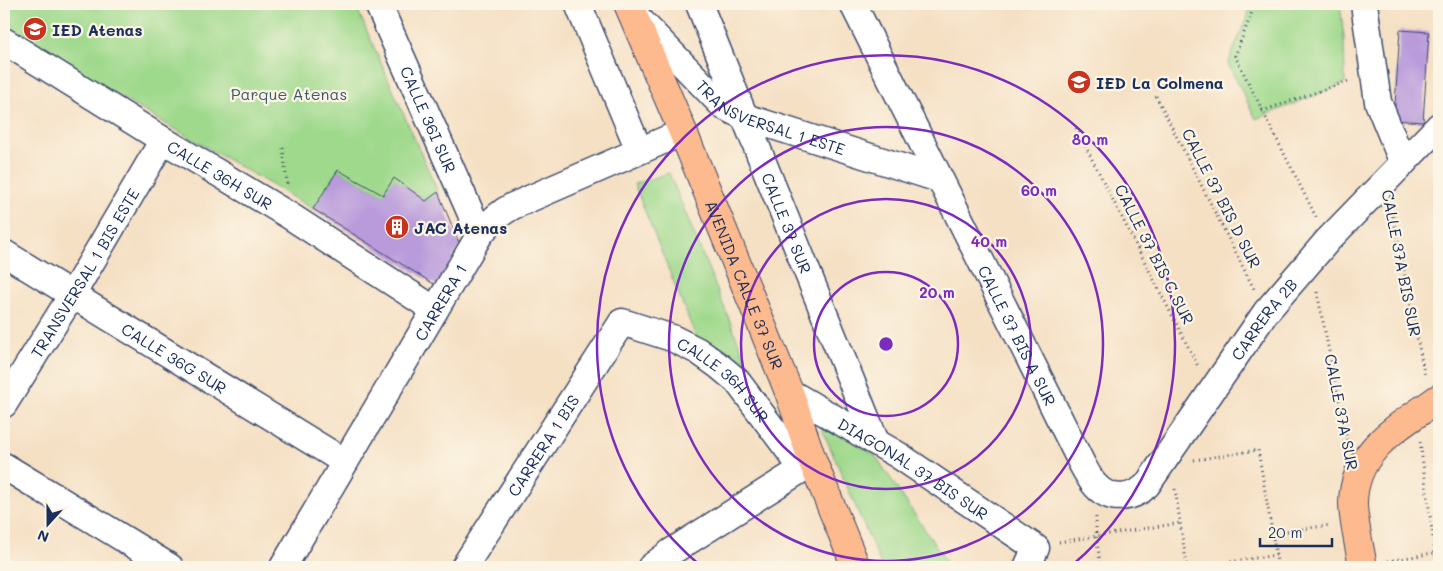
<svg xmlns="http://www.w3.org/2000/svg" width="1443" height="571" font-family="Mali,sans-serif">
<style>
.green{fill:#9fd98c;stroke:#5d8475}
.building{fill:#b99bdc}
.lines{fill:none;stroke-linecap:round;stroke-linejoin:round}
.minor-casing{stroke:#3c4a6d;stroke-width:29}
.major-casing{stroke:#3c4a6d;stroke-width:30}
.path{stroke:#3c4a6d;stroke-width:3;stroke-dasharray:1 4;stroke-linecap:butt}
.minor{stroke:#fff;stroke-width:26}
.major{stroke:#fcba8e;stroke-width:28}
.ring{fill:none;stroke:#7b2cbf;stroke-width:2.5}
.labels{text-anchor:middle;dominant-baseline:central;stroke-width:4.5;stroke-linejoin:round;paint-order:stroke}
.poi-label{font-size:16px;font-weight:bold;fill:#1b2f5e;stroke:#fcf5e5;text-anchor:start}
.park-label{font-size:16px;fill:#3c5a6a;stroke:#fcf5e5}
.street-label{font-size:16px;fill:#1b2f5e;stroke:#fcf5e5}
.centre{fill:#7b2cbf;stroke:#fcf5e5;stroke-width:2.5}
.ring-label{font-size:15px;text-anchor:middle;font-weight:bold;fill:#7b2cbf;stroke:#fcf5e5;stroke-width:4.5;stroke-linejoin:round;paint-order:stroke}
</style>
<rect width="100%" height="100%" fill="#fcf5e5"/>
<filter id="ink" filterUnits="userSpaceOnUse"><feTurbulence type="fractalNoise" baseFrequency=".02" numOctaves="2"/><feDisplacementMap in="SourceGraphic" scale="10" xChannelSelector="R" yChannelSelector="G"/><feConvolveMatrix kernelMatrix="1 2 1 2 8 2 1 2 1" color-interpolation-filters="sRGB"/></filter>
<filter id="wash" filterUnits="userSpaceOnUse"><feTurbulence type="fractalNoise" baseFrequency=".0096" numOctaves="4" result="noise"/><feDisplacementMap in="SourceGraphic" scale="20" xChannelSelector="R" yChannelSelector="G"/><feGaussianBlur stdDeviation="1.12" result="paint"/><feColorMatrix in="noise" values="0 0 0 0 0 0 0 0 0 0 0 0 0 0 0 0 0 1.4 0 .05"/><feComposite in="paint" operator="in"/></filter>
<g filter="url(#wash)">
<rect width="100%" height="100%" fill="#f5e0c4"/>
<path class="green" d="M4 4H355L438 192 426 201 383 195 338 170 313 209 4 30Z
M1252 4H1340L1344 38 1345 83 1256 119 1228 64Z
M669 173 764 404 700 347 634 184Z
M819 422 874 454 950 567H882Z"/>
<g id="blocks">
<path class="building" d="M1400 30 1429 32 1423 122 1394 120Z
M338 170 383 195 394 178 426 201 438 192 460 245 437 286 313 209Z"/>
</g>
</g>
<g filter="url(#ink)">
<use href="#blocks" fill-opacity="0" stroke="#3c4a6d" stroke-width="1"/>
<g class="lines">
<g class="minor-casing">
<g id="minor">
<path id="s1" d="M378 4 480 234"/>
<path d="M578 4 639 150"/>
<path id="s2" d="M699 4 876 442"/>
<path id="s3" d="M853 4 1083 466C1087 473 1091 481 1096 486 1111 502 1133 499 1147 485L1266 312 1328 240 1439 126"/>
<path d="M1364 4 1378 102 1403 163"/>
<path id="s4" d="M634 14 723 106 745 117 939 179"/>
<path id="s5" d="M4 41 163 140 290 216 435 310"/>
<path id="s6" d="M4 253 345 462"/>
<path id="s7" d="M789 392 898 455 1036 548 1027 567"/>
<path id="s8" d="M4 404 72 295 163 140"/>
<path d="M4 466 170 567"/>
<path id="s9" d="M283 567 480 234C490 222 499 213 513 206L683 132"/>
<path id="s10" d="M464 567 622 322 672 338 698 351 719 366 737 381 802 468"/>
<path d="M651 567 671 552 813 462"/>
</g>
</g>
<g class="major-casing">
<g id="major">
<path id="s11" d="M628 4 683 132 789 392 813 462 856 567"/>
<path d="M1363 567C1360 548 1353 521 1353 503 1354 448 1401 426 1439 398"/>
</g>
</g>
<path class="path" d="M1255 4 1235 56 1316 217
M1156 96 1254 289
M1262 111 1349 81
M1076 128 1198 366
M283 148 287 184
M1392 211 1425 377
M1317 292 1347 440
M1420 442 1437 567
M1194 460 1258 450 1278 567
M1175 489 1187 567
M1096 517V536L1101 567
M1272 533 1331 525
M1059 542 1180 523
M1388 561 1439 552
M1196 567 1276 555"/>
<use href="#minor" class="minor"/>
<use href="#major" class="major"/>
</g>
</g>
<g class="ring">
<circle cx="886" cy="344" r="72"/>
<circle cx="886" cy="344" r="145"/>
<circle cx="886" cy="344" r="217"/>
<path d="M702 567A289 289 0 1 1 1070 567"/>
</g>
<defs>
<g id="school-disc" transform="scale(1.25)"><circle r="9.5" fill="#c8321e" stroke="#fcf5e5"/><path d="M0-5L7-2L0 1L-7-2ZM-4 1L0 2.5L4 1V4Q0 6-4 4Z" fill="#fff"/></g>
<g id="building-disc" transform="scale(1.25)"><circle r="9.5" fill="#c8321e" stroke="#fcf5e5"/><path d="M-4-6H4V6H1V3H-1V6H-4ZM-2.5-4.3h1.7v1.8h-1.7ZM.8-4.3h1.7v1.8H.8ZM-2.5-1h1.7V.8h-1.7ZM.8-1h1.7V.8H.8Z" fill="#fff"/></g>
</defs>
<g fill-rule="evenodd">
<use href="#school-disc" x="35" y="29"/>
<use href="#school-disc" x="1079" y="82"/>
<use href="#building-disc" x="397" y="227"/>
</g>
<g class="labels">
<g class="poi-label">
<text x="52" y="29">IED Atenas</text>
<text x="1096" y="82">IED La Colmena</text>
<text x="414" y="227">JAC Atenas</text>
</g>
<g class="park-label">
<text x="289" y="93">Parque Atenas</text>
</g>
<g class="street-label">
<text stroke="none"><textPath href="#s4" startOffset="176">TRANSVERSAL 1 ESTE</textPath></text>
<text stroke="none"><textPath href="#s1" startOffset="126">CALLE 36I SUR</textPath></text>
<text stroke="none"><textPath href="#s5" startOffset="254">CALLE 36H SUR</textPath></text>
<text transform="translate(1222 198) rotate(63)">CALLE 37 BIS D SUR</text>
<text stroke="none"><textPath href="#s2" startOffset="236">CALLE 37 SUR</textPath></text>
<text transform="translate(1155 254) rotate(63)">CALLE 37 BIS C SUR</text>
<text transform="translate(1402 263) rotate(79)">CALLE 37A BIS SUR</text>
<text stroke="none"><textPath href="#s8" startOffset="154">TRANSVERSAL 1 BIS ESTE</textPath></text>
<text stroke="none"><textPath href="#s11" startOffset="304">AVENIDA CALLE 37 SUR</textPath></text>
<text stroke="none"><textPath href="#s9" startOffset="308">CARRERA 1</textPath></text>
<text stroke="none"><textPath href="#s3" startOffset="800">CARRERA 2B</textPath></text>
<text stroke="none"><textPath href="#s3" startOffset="370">CALLE 37 BIS A SUR</textPath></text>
<text stroke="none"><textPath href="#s6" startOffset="200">CALLE 36G SUR</textPath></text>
<text stroke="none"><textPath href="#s10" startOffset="411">CALLE 36H SUR</textPath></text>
<text transform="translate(1342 412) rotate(79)">CALLE 37A SUR</text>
<text stroke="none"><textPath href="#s10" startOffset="145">CARRERA 1 BIS</textPath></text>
<text stroke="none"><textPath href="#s7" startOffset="146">DIAGONAL 37 BIS SUR</textPath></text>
</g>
</g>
<circle cx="886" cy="344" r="8" class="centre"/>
<g class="ring-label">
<text x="1090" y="145">80 m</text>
<text x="1039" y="196">60 m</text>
<text x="989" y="247">40 m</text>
<text x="937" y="298">20 m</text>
</g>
<rect width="1443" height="571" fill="none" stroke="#fcf5e5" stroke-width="20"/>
<g transform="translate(48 524) rotate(201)" stroke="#fcf5e5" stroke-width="4" paint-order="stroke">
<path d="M0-4L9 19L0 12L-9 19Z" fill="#1b2f5e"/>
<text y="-8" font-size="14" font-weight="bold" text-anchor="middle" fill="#1b2f5e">N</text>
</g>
<path d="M1260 538v8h72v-8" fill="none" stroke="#1b2f5e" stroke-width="2.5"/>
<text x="1268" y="538" font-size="15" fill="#1b2f5e" stroke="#fcf5e5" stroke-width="4" paint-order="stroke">20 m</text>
</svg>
